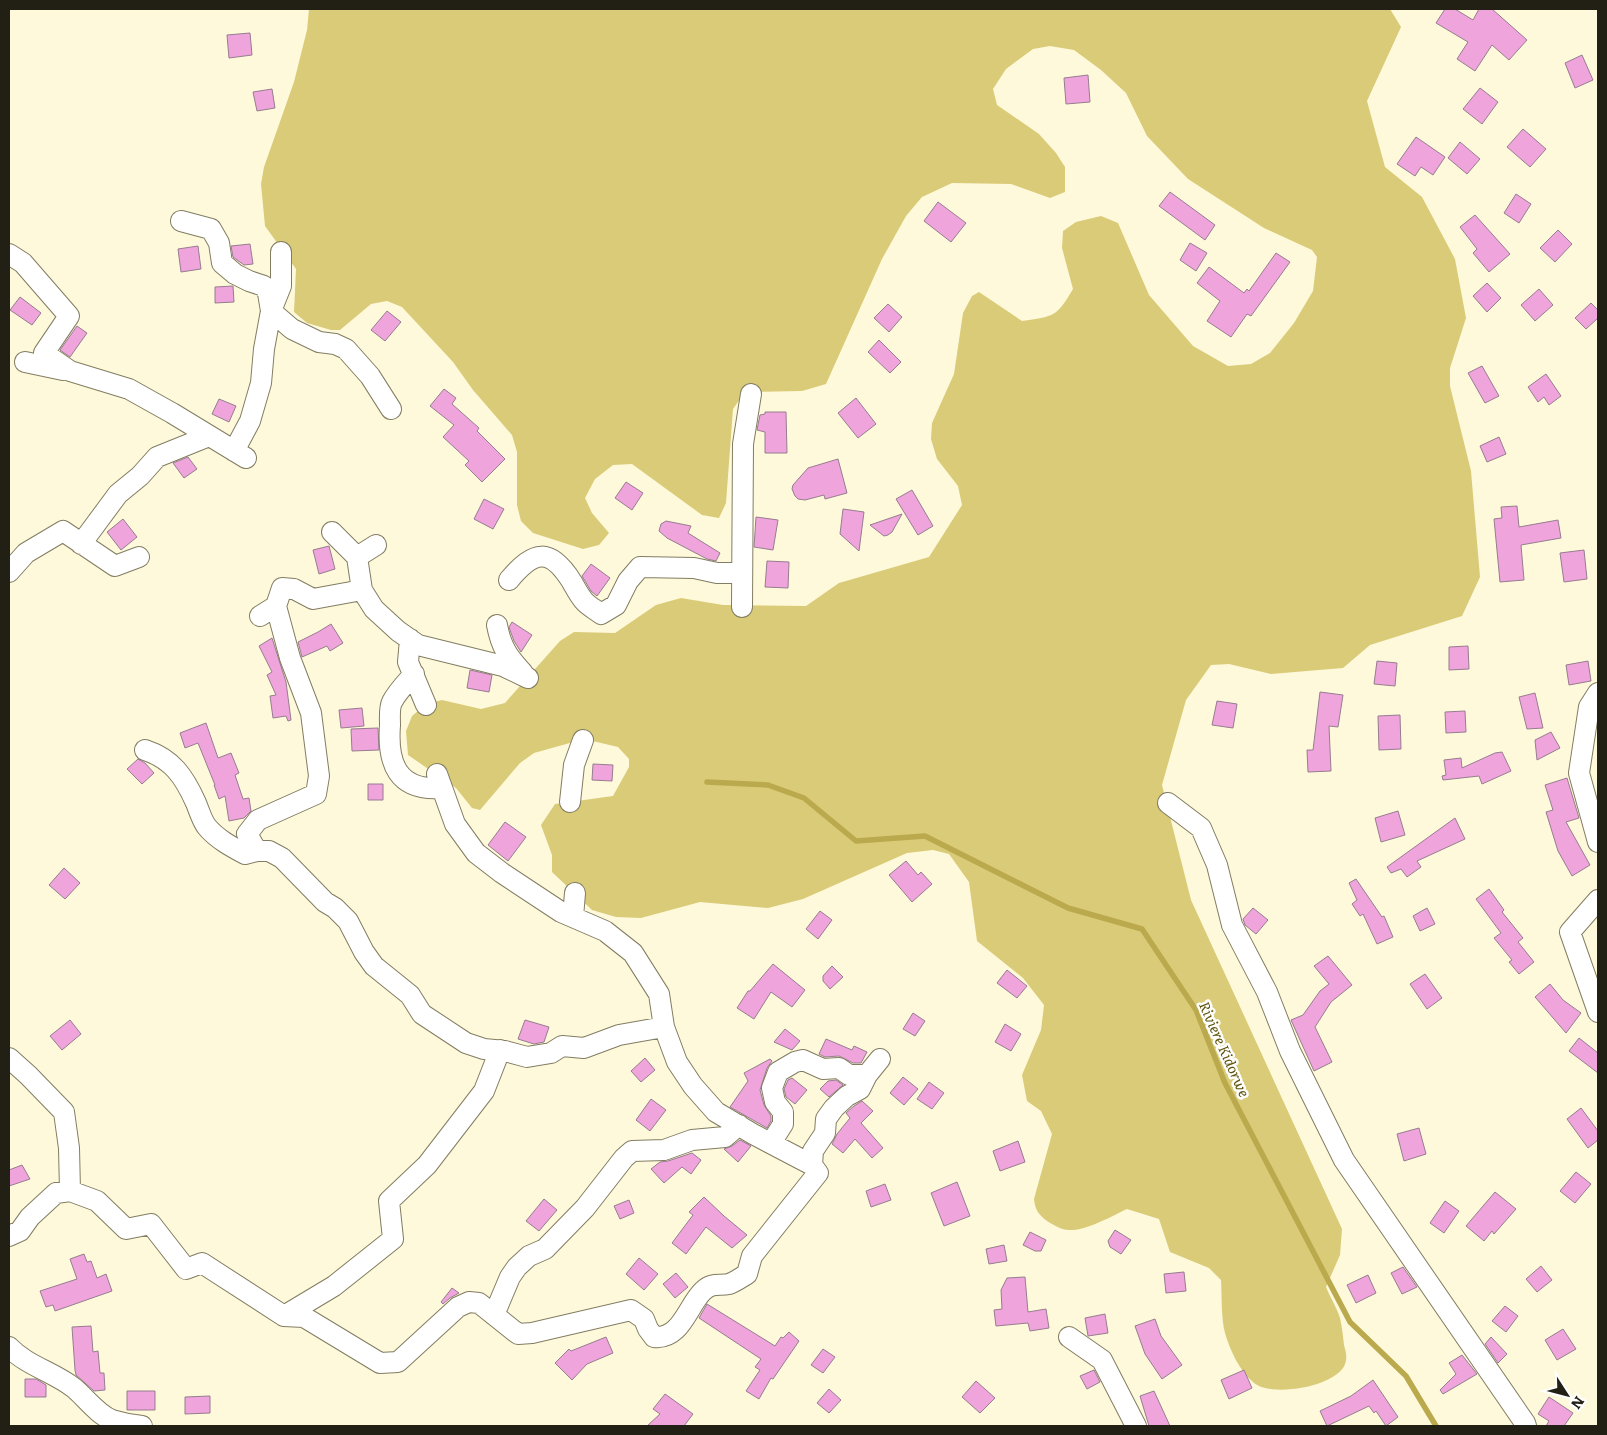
<svg xmlns="http://www.w3.org/2000/svg" width="1607" height="1435" font-family="Literata,serif">
<style>
.green{fill:#dacb78}
.lines{fill:none;stroke-linecap:round;stroke-linejoin:round}
.stream{stroke:#baa94d;stroke-width:5.5}
.building{fill:#efa4dc;stroke:#967d8f}
.minor-casing{stroke:#827d62;stroke-width:22}
.minor{stroke:#fff;stroke-width:20}
.labels{text-anchor:middle;dominant-baseline:central;stroke-width:5;stroke-linejoin:round;paint-order:stroke}
.water-label{font-size:14px;font-style:italic;fill:#5d5108;stroke:#fff}
</style>
<rect width="100%" height="100%" fill="#fef9da"/>
<path class="green" d="M309 9H1390L1401 27 1367 101 1385 167 1422 197 1455 259 1466 318 1450 368V386L1471 471 1480 577 1462 616 1370 645 1343 668 1271 674 1229 664 1211 665 1186 700 1162 785 1191 900 1342 1229 1340 1255 1326 1287C1330 1297 1337 1308 1340 1318 1342 1327 1343 1336 1344 1345 1345 1349 1347 1355 1346 1360 1344 1386 1270 1399 1253 1382 1239 1370 1230 1350 1225 1333 1221 1318 1222 1296 1221 1280L1209 1268 1170 1252 1159 1219 1127 1209C1112 1216 1086 1231 1069 1230 1062 1230 1053 1225 1047 1221 1039 1215 1035 1210 1034 1199L1052 1134 1041 1111 1027 1101 1022 1075 1041 1030 1044 1005 1023 978 977 941 969 882 949 854 933 850 907 853 803 899 768 908 700 902 641 918 616 917 592 910 552 872V855L541 825 555 804 613 796 629 767V759L618 747 584 739 534 753 520 763 480 810 472 808 456 788 408 755 406 731 412 716 426 704 442 700 481 709 505 703 560 641 574 632 615 633 656 605 681 598 723 605 806 606 839 583 929 557 962 505 958 486 937 459 931 439 932 423 954 374 963 313 972 296 979 292 1022 321C1054 316 1056 318 1073 289L1062 248 1063 231 1076 222 1101 216 1118 223 1149 295 1193 346 1228 366 1251 364 1270 353 1294 323 1313 291 1317 257 1312 250 1264 228 1188 179 1147 136 1126 93 1101 70 1074 50 1050 46 1033 49 1006 69 993 89 997 105 1039 134 1056 153 1065 167V192L1050 198 1011 184 952 183 922 197 906 216 882 259 826 384 802 391 745 392 733 409 726 503 719 518 702 515 632 464 613 465 595 479 585 498 592 513 609 533 599 545 583 549 533 533 521 521 517 505V452L512 435 473 390 453 362 402 307 387 301 371 304 340 330H331L307 323 294 312 296 269 265 226 261 184 264 167 294 82 307 30Z"/>
<g class="lines">
<path class="stream" d="M707 782 768 785 804 798 856 841 925 836 1068 908 1142 929 1196 1010 1225 1083 1350 1322 1406 1376 1436 1426"/>
</g>
<path class="building" d="M1445 9H1455L1473 20 1479 9H1492L1527 40 1509 60 1492 45 1475 71 1457 59 1468 42 1436 23Z
M250 33 252 55 229 58 227 35Z
M1582 55 1593 80 1575 88 1565 63Z
M1088 75 1090 102 1066 104 1064 78Z
M1480 88 1498 102 1482 124 1463 109Z
M272 89 275 108 257 111 253 92Z
M1523 129 1546 149 1530 167 1507 147Z
M1416 137 1445 157 1433 175 1421 167 1415 176 1397 164Z
M1460 142 1480 159 1467 174 1448 158Z
M1170 192 1215 225 1205 240 1159 206Z
M1516 194 1531 204 1519 223 1504 213Z
M938 202 966 223 951 242 924 221Z
M1475 215 1510 254 1489 272 1473 253 1477 249 1460 227Z
M1558 230 1572 244 1555 262 1540 248Z
M1190 243 1207 253 1196 271 1180 260Z
M250 244 253 264 244 265 233 257 231 246Z
M198 246 201 269 181 272 178 249Z
M1276 253 1290 262 1251 316 1247 314 1231 337 1207 321 1220 301 1197 283 1209 267 1244 293 1247 289 1249 291Z
M1487 283 1501 298 1487 312 1473 296Z
M233 286 234 302 215 303V287Z
M1539 289 1553 305 1535 321 1521 305Z
M20 297 41 313 32 325 10 310Z
M1591 303 1598 310V318L1586 329 1575 318Z
M888 304 902 317 889 332 874 318Z
M387 311 401 322 385 341 371 330Z
M77 326 87 333 70 357 60 350Z
M879 340 901 362 890 373 868 352Z
M1482 366 1499 396 1485 403 1468 373Z
M1546 374 1561 396 1549 405 1544 397 1538 402 1528 387Z
M444 389 456 398 452 404 479 428 477 431 505 459 482 482 465 465 469 461 443 437 454 425 430 406Z
M856 398 876 424 858 438 838 413Z
M219 399 236 406 229 422 212 414Z
M765 412H786L787 453H765V432L757 430 760 415 765 414Z
M1499 437 1506 454 1487 462 1480 446Z
M188 457 197 469 184 478 173 463Z
M838 459 847 493 825 499 824 495 805 500 798 499 795 496 792 489 793 485 808 468Z
M626 482 643 493 632 510 615 498Z
M912 490 933 526 918 535 896 499Z
M484 499 504 509 493 529 474 519Z
M1517 506 1519 527 1558 520 1561 538 1521 545 1524 580 1500 582 1494 519 1502 518 1501 507Z
M843 509 864 512 859 551 840 534Z
M902 514 892 532 888 535 884 536 870 525Z
M756 517 778 520 773 550 754 547Z
M123 519 137 537 121 550 107 532Z
M666 521 691 526 688 533 720 553 716 561 707 559 667 538 659 531 661 524Z
M329 546 335 569 319 574 313 550Z
M1584 550 1587 579 1564 582 1560 553Z
M767 561 789 562 788 588 765 587Z
M591 564 610 578 597 596 591 591 582 576Z
M512 622 532 635 521 652 514 641 510 630 509 627Z
M331 624 343 643 330 651 327 646 302 657 298 642 318 632Z
M272 638 286 682 291 720 288 721 286 716 273 718 270 696 276 695 267 675 272 672 259 646Z
M1468 646 1469 669 1449 670V647Z
M1377 661 1397 663 1395 686 1374 684Z
M1588 661 1591 681 1569 685 1566 665Z
M470 670 492 675 489 692 467 688Z
M1320 692 1343 695 1338 727 1329 726 1331 771 1308 772 1307 750H1313Z
M1535 693 1543 728 1527 729 1519 697Z
M1217 701 1237 704 1233 728 1212 725Z
M362 708 364 726 341 728 339 710Z
M1465 711 1466 732 1446 733 1445 712Z
M1400 715 1401 749 1379 750 1378 716Z
M206 723 218 758 231 753 239 773 235 775 243 799 249 798 251 811 244 818 229 821 225 796 219 799 214 785H215L198 743 185 748 180 733Z
M378 728 379 750 352 751 351 729Z
M1551 732 1560 748 1537 760 1535 740Z
M1502 752 1511 771 1482 784 1479 776 1443 780 1442 776 1446 775 1444 760 1461 758 1462 768 1495 753Z
M138 759 145 763 154 773 142 784 127 769Z
M593 764 613 765 612 781 592 780Z
M1567 778 1579 818 1566 822 1590 865 1572 876 1558 851 1546 812 1553 810 1545 785Z
M368 784H383V800H368Z
M1398 811 1405 835 1381 842 1375 818Z
M1455 818 1465 839 1417 861 1421 867 1407 877 1401 869 1391 873 1387 867Z
M505 822 526 837 508 861 488 845Z
M906 861 918 875 921 872 932 884 912 902 889 875Z
M64 868 80 883 65 899 49 885Z
M1356 879 1382 917 1384 916 1393 937 1377 944 1363 914 1360 916 1352 904 1357 900 1349 883Z
M1489 889 1504 910 1502 912 1523 938 1518 942 1534 962 1519 974 1509 962 1512 960 1494 938 1501 933 1476 899Z
M1253 908 1268 920 1256 934 1245 925 1243 919Z
M1427 908 1435 924 1420 931 1413 916Z
M820 911 832 920 818 939 806 929Z
M1328 956 1352 985 1331 1002 1315 1027 1332 1062 1314 1071 1291 1020 1303 1015 1320 991 1329 984 1314 966Z
M773 964 805 990 792 1007 771 992 754 1019 737 1008 748 991H750Z
M832 966 843 977 830 989 823 981V976Z
M1007 970 1027 986 1017 998 997 983Z
M1425 974 1442 998 1427 1009 1410 984Z
M1550 984 1563 1000 1581 1013 1566 1033 1535 997Z
M913 1013 925 1021 915 1036 903 1029Z
M70 1020 81 1034 62 1050 50 1036Z
M525 1020 549 1027 544 1042 534 1044 518 1039Z
M1005 1024 1021 1034 1011 1051 995 1042Z
M785 1029 800 1041 792 1050 774 1042Z
M1579 1038 1598 1053V1073L1569 1051Z
M826 1039 852 1050 854 1046 867 1052 861 1063H853L839 1056 825 1057 819 1054Z
M645 1058 655 1070 641 1082 631 1071Z
M770 1059 772 1061 767 1068 760 1090 764 1105 771 1116V1121L767 1128 730 1107 748 1081 744 1073Z
M903 1077 918 1089 904 1105 890 1093Z
M792 1078 807 1090 795 1104 786 1097 784 1089 788 1080Z
M836 1080 843 1085 829 1097 820 1089 828 1081Z
M929 1082 944 1093 932 1109 917 1099Z
M651 1099 666 1110 650 1131 636 1120Z
M862 1101 873 1111 861 1123 883 1148 872 1158 855 1139 843 1153 832 1144 837 1134 850 1118 846 1113 854 1106Z
M1581 1108 1598 1131V1140L1588 1148 1567 1119Z
M1419 1128 1426 1154 1404 1161 1397 1134Z
M740 1140 751 1146 738 1162 724 1149 732 1146Z
M1018 1141 1025 1162 1000 1171 993 1151Z
M692 1153 701 1160 691 1174 682 1167 664 1183 651 1169 660 1162 668 1161Z
M22 1165 30 1179 9 1186V1170Z
M1576 1172 1591 1184 1575 1203 1560 1191Z
M957 1182 970 1216 944 1226 931 1193Z
M885 1184 891 1200 871 1207 866 1191Z
M1495 1192 1516 1209 1494 1234 1492 1231 1484 1241 1466 1226Z
M704 1197 724 1216 747 1235 732 1248 706 1227 686 1254 672 1243 693 1215 689 1212Z
M544 1199 557 1210 539 1231 526 1221Z
M629 1200 634 1213 620 1219 614 1206Z
M1445 1201 1459 1211 1444 1233 1430 1223Z
M1115 1230 1131 1240 1121 1254 1110 1247 1108 1241Z
M1030 1232 1046 1240 1041 1251H1035L1023 1245Z
M1004 1245 1007 1261 989 1264 986 1249Z
M84 1254 87 1262 91 1261 97 1278 106 1274 112 1291 55 1311 53 1305 46 1307 40 1291 77 1279 70 1259Z
M639 1258 658 1274 644 1290 626 1274Z
M1541 1266 1552 1280 1537 1292 1526 1279Z
M1403 1267 1417 1287 1402 1294 1391 1273Z
M1184 1272 1186 1291 1166 1293 1164 1274Z
M676 1273 688 1287 675 1298 663 1284Z
M1368 1275 1376 1293 1356 1303 1347 1285Z
M1025 1277 1028 1312 1046 1309 1049 1328 1030 1331 1028 1323 996 1326 994 1310 1002 1309 1001 1290 1007 1278Z
M452 1288 459 1293 450 1298 443 1304 441 1302Z
M707 1304 775 1346 781 1337 783 1338 789 1332 799 1341 773 1379 771 1378 759 1399 746 1391 760 1370 755 1367 761 1359 699 1318Z
M1505 1306 1518 1316 1506 1332 1492 1321Z
M1105 1314 1108 1333 1088 1336 1085 1318Z
M1155 1319 1161 1336 1182 1365 1162 1379 1145 1354 1135 1326Z
M91 1326 93 1352 98 1351 100 1373H104L105 1390 94 1391 76 1375 75 1370 72 1327Z
M1563 1329 1576 1349 1557 1360 1545 1340Z
M606 1337 613 1353 587 1364 572 1380 555 1363 569 1349 571 1351Z
M1491 1337 1507 1354 1498 1363 1485 1344Z
M823 1349 835 1357 823 1373 811 1365Z
M1462 1355 1477 1374 1443 1394 1440 1390 1456 1374 1449 1363Z
M1094 1370 1100 1382 1087 1389 1080 1376Z
M1244 1370 1252 1388 1229 1399 1221 1380Z
M25 1379H36L46 1385V1397H25Z
M1373 1380 1398 1417 1386 1426 1376 1411 1374 1413 1369 1406 1327 1426 1320 1411 1351 1396Z
M976 1381 995 1398 980 1413 962 1397Z
M829 1389 841 1400 829 1413 817 1403Z
M127 1391H155V1410H127Z
M1154 1391 1170 1426H1149L1140 1396Z
M665 1394 693 1414 684 1426H647L660 1414 653 1409Z
M210 1396V1413L185 1414V1397Z
M1549 1397 1573 1413 1564 1426H1546L1549 1421 1538 1414Z"/>
<g class="lines">
<g class="minor-casing">
<path id="minor" d="M181 221 211 229 219 243 222 263 235 274 249 281 264 286 268 293 271 311 292 329 319 342 335 344 346 349 370 376 391 409
M9 254 23 263 69 316 44 353 70 371 129 389 172 413 246 458
M25 362 63 370
M234 451 250 421 261 383 264 349 271 311 281 286V252
M332 532 357 557 362 590 374 609 398 631 418 645 503 666 528 678
M81 544 118 494 140 476 157 457 209 436
M357 557 376 545
M9 572 26 553 63 531 115 566 139 557
M509 580C534 550 550 547 572 582 576 589 580 597 585 602 590 607 596 610 601 614L616 605 628 581 640 567 694 568 717 573H742
M742 607 743 444 751 394
M260 616 276 606
M497 625C501 647 508 657 523 673
M410 639 408 662 426 705
M414 674C406 683 397 692 392 702 389 708 390 718 390 725 387 764 398 791 441 788
M1598 693 1589 707 1579 773 1598 842
M145 750C172 759 184 776 196 803 199 810 202 821 207 827 217 839 232 847 245 854L257 851H269L282 858 325 902 335 908 348 921 364 952 374 966 410 995 422 1014 466 1043 484 1049 505 1051 527 1057 551 1053 562 1046 584 1048 619 1035 664 1027
M437 774 455 824 476 853 502 873 561 912 605 931 633 953 659 994 664 1027 677 1062 693 1086 716 1112 753 1134 812 1165
M570 802 574 765 583 740
M1168 803 1201 828 1217 865 1232 925 1267 992 1290 1051 1344 1160 1525 1423 1526 1426
M257 851 247 834 258 820 316 794 319 776 311 713 290 658 276 606 282 588 294 589 313 599 362 590
M1598 900 1570 932 1598 1012
M573 917 575 893
M9 1058 28 1075 64 1112 69 1148 70 1191
M771 1143 783 1124V1112L775 1102 772 1088 778 1072 795 1062 803 1060 823 1069 839 1068 849 1075H867L880 1059
M9 1236 20 1231 30 1217 56 1193 70 1191 97 1201 126 1229 151 1224 186 1269 202 1263 284 1316 304 1317 380 1363 398 1362 458 1307 469 1302 479 1303 518 1334 532 1333 631 1310 644 1319 648 1329 654 1337C681 1340 688 1305 703 1291 712 1282 719 1286 729 1284 735 1282 742 1277 747 1274L752 1256 818 1173 812 1165 813 1151 825 1133 826 1119 834 1108 847 1096 860 1089 867 1075
M494 1315 510 1277 517 1267 529 1256 545 1249 585 1208 624 1158 632 1151 664 1150 692 1140 725 1137 739 1125
M284 1316 334 1286 393 1239 389 1201 427 1165 484 1091 500 1050
M1069 1337 1102 1360 1136 1426
M9 1347C27 1366 54 1372 74 1388 86 1398 97 1414 112 1420 122 1423 133 1425 142 1426"/>
</g>
<use href="#minor" class="minor"/>
</g>
<g class="labels">
<g class="water-label">
<text transform="translate(1225 1049) rotate(66)">Riviere Kidorwe</text>
</g>
</g>
<rect width="1607" height="1435" fill="none" stroke="#222015" stroke-width="20"/>
<g transform="translate(1567 1395) rotate(126)" stroke="#ffffff" stroke-width="4" paint-order="stroke">
<path d="M0-4L9 19L0 12L-9 19Z" fill="#222015"/>
<text y="-8" font-size="14" font-weight="bold" text-anchor="middle" fill="#222015">N</text>
</g>
</svg>
